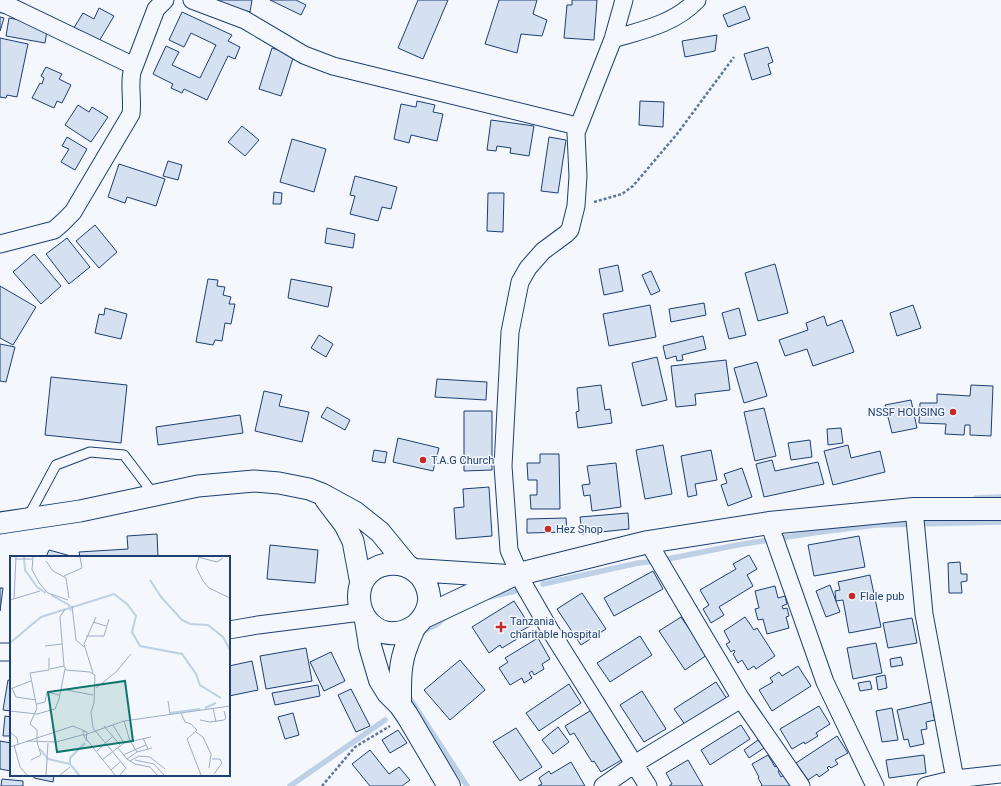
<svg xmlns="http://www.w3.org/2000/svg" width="1001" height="786" font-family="Roboto,sans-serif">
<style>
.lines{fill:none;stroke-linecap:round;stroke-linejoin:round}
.stream{stroke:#bed0e5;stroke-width:5.5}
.building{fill:#d5e0f0;stroke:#1d3f73}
.service-casing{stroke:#1d3f73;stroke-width:11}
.minor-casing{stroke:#1d3f73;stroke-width:19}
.tertiary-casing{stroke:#1d3f73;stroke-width:23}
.secondary-casing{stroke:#1d3f73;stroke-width:24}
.path{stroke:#5e769c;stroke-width:2.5;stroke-dasharray:3 2;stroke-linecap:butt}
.service{stroke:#f4f7fb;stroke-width:9}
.minor{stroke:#f4f7fb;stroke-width:17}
.tertiary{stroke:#f4f7fb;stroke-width:21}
.secondary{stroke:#f4f7fb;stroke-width:22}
.poi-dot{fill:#c62828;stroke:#f4f7fb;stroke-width:1.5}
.labels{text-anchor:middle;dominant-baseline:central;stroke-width:3;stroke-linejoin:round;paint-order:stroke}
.poi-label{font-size:11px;fill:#1d3f73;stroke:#f4f7fb;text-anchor:start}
.inset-river{fill:none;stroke:#bed0e5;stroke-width:2}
.inset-road{fill:none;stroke:#9eadc5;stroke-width:1}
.view{fill:#0f766e;fill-opacity:0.15;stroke:#0f766e;stroke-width:2}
.inset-edge{fill:none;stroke:#1d3f73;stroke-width:2}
</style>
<rect width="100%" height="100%" fill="#f4f7fb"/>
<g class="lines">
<path class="stream" d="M976 498 1001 497
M543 584 638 563 658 561 737 545 813 533 876 525 1001 522
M489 597 516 591
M423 631 436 625 444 618
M407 694 467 786
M290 786 385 720"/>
</g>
<path class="building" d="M204 0H252L250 12Z
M270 0H296L306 5 301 15Z
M418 0H448L423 59 398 48Z
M499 0H537L533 14 547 20 542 36 521 34 517 53 485 44Z
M572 0H597L594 40 564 38 567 5H572Z
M745 6 750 19 728 27 723 15Z
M99 8 114 16 98 43 72 31 83 13 94 19Z
M182 12 232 35 228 41 240 47 235 59 228 56 207 100 184 89 182 93 171 88 173 84 153 74 166 46 179 52 172 65 200 78 216 45 191 33 184 47 169 40Z
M0 17 4 18 0 31Z
M9 18 42 24 47 31 45 43 6 36Z
M717 35 715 51 685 57 682 41Z
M0 38 28 44 17 97 7 95 6 98 0 97Z
M768 47 773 62 768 64 771 74 752 80 744 54Z
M272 48 294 55 281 96 259 89Z
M46 67 62 74 59 79 71 85 62 103 57 101 54 108 32 98 40 83 42 84 44 78 41 76Z
M417 101 435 105 433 112 443 114 437 141 411 135 409 143 394 139 401 104 416 107Z
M640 101 664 102 663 127 639 125Z
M78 105 89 112 92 107 108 117 91 142 65 125Z
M491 120 534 126 529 156 510 153 511 148 497 146 496 151 487 150Z
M242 126 259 140 245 156 228 142Z
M67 137 87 149 75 170 61 162 69 149 62 146Z
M549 137 566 140 558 193 541 191Z
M292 139 326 149 314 192 280 182Z
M168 161 182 165 178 180 163 176Z
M119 164 165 179 156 206 127 197 125 203 108 197Z
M355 176 397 187 391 209 382 207 378 221 350 214 355 196 350 195Z
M274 192 282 193 281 204H273Z
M488 193H504L503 232 487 231Z
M95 225 117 252 99 268 76 241Z
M327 228 355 234 353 248 325 243Z
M67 238 90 267 69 284 46 254Z
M34 254 61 286 41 304 13 272Z
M775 264 788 313 758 321 745 273Z
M618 265 623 291 604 295 599 269Z
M651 271 660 291 651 295 642 275Z
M208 279 218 280 217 286 225 287 223 295 231 297 229 304H235L231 324 225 323 222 341 215 340 213 345 196 342Z
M291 279 332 287 328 307 288 298Z
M0 286 36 307 13 345 0 338Z
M704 303 706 315 671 322 669 309Z
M650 305 656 337 609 346 603 314Z
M913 305 921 328 897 336 890 313Z
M105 308 127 314 121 339 95 333 99 314 104 315Z
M739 308 746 335 729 339 722 313Z
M824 316 827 326 842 320 854 352 813 366 807 349 785 356 779 340 808 330 806 323Z
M319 335 333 344 326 357 311 348Z
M703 336 706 349 682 355 683 360 677 361 676 356 666 359 663 346Z
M0 344 15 347 6 382 0 381Z
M657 357 667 400 642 406 632 363Z
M726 360 730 390 695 394 696 405 676 407 671 366Z
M757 362 767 396 744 403 734 368Z
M51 377 127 385 121 443 45 435Z
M437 379 487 382 486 400 435 397Z
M601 385 605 410 610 409 612 423 578 428 576 412 579 411 577 388Z
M971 385 993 386 991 436 970 435V425H965L964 435 945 434 946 424 919 423 920 403H937V394L970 396Z
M264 391 282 395 279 406 309 412 302 442 255 431Z
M911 400 917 428 892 433 885 405Z
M327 407 350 420 345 430 321 417Z
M764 408 776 456 755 461 744 412Z
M464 411H492V470L464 471Z
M240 415 243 433 158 445 156 427Z
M841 428 843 443 828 445 827 429Z
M398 438 439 448 433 471 393 462Z
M810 440 812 457 791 460 788 443Z
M663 445 672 494 645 499 636 450Z
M848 445 851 458 880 451 885 472 833 485 824 451Z
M374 450 387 452 385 463 372 461Z
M711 450 717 480 695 484 697 495 688 497 681 456Z
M540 454H559L560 509H531L530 495H537V480H528L527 463H540Z
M772 460 775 471 818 462 824 484 764 497 756 464Z
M616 463 621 507 592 511 590 495 584 496 582 485 590 484 587 466Z
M742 468 752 497 728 506 721 485 727 483 724 474Z
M489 487 492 536 456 539 454 508 464 507 463 489Z
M628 513 629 529 582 534 580 517Z
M566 518 567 532 527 533V519Z
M157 534 158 557H80L79 552 128 549 127 536Z
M859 536 865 567 814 576 808 545Z
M270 545 318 550 315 583 267 579Z
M49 550 71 556V557H46Z
M749 555 757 569 747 575 753 586 719 607 724 615 711 623 703 609 709 605 700 590 736 569 733 564Z
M960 562 961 574H967V581L961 582 962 593H949L948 563Z
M653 571 663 589 614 616 604 598Z
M870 575 881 627 849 633 843 600 836 601 835 591 840 590 838 582Z
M830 585 840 612 826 617 816 591Z
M775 586 778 598 785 596 787 604 782 606 783 609 787 608 789 616 786 617 789 628 767 634 763 619 758 620 755 609 759 608 755 591Z
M0 588H3L0 611Z
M582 593 606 629 581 645 557 609Z
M514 601 530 626 519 632 522 636 502 648 500 645 489 653 472 627Z
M681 617 707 655 685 670 659 631Z
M745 617 754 630 757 628 775 656 756 669 754 666 748 670 742 660 738 663 733 654 735 652 734 650 731 652 726 644 730 642 724 631Z
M912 618 917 643 888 648 883 623Z
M640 636 652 655 610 682 597 663Z
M538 638 550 659 542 664 544 669 534 675 532 671 529 673 532 678 524 683 522 678 510 685 499 668 508 662 505 658Z
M876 643 882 673 853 679 847 648Z
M306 648 312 681 266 689 260 656Z
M331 652 345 681 324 691 310 662Z
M901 657 903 665 891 667 890 659Z
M460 660 485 690 450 720 424 690Z
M252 661 258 690 229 696V666Z
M798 666 811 686 772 711 759 690 773 682 770 678 779 672 782 676Z
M885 675 887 688 878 690 876 677Z
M8 680 11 681V711L3 710Z
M870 681 872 689 860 691 858 683Z
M716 682 727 699 686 726 674 709Z
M569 684 581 703 539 731 526 713Z
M318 685 320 696 275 705 272 693Z
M351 689 370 726 356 732 338 695Z
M642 691 666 729 644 742 620 705Z
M936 701 939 713 933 714 935 720 926 722 927 729 921 730 924 744 910 747 908 739 904 740 897 710Z
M819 706 830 724 816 733 818 736 805 744 804 742 792 749 780 729Z
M595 708 625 758 601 772 594 761 592 762 574 733 570 735 565 726Z
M892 708 898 740 882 742 876 711Z
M293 713 299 735 285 739 278 717Z
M5 716 11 717V736H3Z
M741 725 750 739 710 765 701 750Z
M558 727 569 742 553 754 542 740Z
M516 728 542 767 520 781 493 742Z
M398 730 407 743 390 753 382 740Z
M837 736 848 753 835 760 838 764 831 768 829 766 827 768 829 770 819 777 817 774 808 780 796 763Z
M758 740 764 748 749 758 744 750Z
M0 741 11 743V771L0 769Z
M370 750 389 774 399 767 410 780 402 786H370L352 764Z
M768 755 775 767 781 763 784 768 778 771 781 777 789 772 792 786H761L762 785 758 778 759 777 752 764Z
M924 755 926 773 889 778 886 760Z
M688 760 703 786H669L672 784 666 773Z
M571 762 585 786H538L542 784 539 778 549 771 551 774Z
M34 775H54L53 782 34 778Z
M2 779 23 781V786H1Z"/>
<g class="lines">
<g class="service-casing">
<path id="service" d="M28 517 56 465 90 452 124 455 155 496"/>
</g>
<g class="minor-casing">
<path id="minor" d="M192 0 245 20 304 55 333 66 577 126
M624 0 613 39 576 133 578 176 576 206 570 230 566 234 543 251 528 268 520 282 510 332 503 466 509 550 524 585 550 630 648 786
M0 3 7 5 134 66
M613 39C643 30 674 24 697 0
M0 244 54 230 62 223 73 212 131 114C133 100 129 86 132 72L156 9 165 0
M914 509 924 614 955 779 958 786
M769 523 825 682 875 786
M648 542 741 699 801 786
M229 630 258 625 361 612
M0 652H11
M603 786 636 763 741 699
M926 786 955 779 1001 774"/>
</g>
<g class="tertiary-casing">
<path id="tertiary" d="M326 500 345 525 353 541 361 584
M0 523 80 511 198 486 254 481 279 483 309 489 322 494 355 512 380 532 407 565"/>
</g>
<g class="secondary-casing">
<path id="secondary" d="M415 570 508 576
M424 617 511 576 648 542 769 523 914 509H1001
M366 620 370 646 380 680 388 693 400 705 407 715 449 786
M400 705C400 684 399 664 407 645 409 639 412 633 414 628 416 625 418 623 420 621 426 615 430 604 429 596 424 552 359 554 359 597 359 617 375 635 395 633 403 633 409 630 415 626"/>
</g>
<path class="path" d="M594 202 622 194 633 186 677 134 734 57
M322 786 355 747 390 726"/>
<use href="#service" class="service"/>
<use href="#minor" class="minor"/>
<use href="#tertiary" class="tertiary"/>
<use href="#secondary" class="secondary"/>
</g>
<g class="poi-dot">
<circle cx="953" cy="412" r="4"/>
<circle cx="423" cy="460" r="4"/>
<circle cx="548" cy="529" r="4"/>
<circle cx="852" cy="596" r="4"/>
<path d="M499 621h4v4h4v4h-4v4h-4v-4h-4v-4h4z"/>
</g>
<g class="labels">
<g class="poi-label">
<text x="945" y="412" text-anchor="end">NSSF HOUSING</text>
<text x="431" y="460">T.A.G Church</text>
<text x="556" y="529">Hez Shop</text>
<text x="860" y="596">Flale pub</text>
<text x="510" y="621">Tanzania<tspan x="510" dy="13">charitable hospital</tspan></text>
</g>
</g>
<g transform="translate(10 556)">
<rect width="220" height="220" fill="#f4f7fb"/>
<path class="inset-river" d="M14 1 15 14 27 31 36 37M140 24 151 41 172 64 180 68 198 69 213 81 220 94M41 39 59 49 61 55M0 87 31 61 104 38 117 48 126 60 122 76 130 90 172 98 186 118 190 129 211 142M195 152 206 147M160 157 190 153M30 193 38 203 60 208M69 219 60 208V202L75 187"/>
<path class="inset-road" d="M23 1 22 14 30 28 38 37 58 44M188 1 207 6 213 2M189 1 186 11 193 25 199 32 220 42M5 3H22M36 5 43 15 56 22 59 42M54 20 72 12 70 1M4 43 6 1M0 44 30 35M62 50 66 84 74 91M55 53 50 61 54 110 56 114 80 116 85 119 84 147 81 156 83 172 116 212 110 219M83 66 96 70M76 80H94L99 63M35 90 52 88M40 113 54 110M83 117 74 88 86 61M2 132 6 141 26 144M86 132 106 116 121 98M0 133 21 125M51 133 83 139M158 145 160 158M27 148 35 146 37 136 49 139M203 152 206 166M0 155 27 158 45 153 49 143 55 113M171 157 175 166 181 168 187 174 177 183 191 219M190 164 200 166 214 164 216 162 214 155M114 165 120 185 127 196M103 169 114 187M94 170 110 189M0 176 7 182 8 188M186 176 193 181 201 198 199 212M77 178 114 165 220 150M73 179 105 219M133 182 138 193M17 185 46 186 72 179M76 185 77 176 73 175V179H77M4 189 10 211 17 219M0 191 63 170 75 175M108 192 117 203 125 208 140 211 147 219M87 195 102 181M113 199 136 189M93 203 114 187 141 181M117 203 127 196 142 192M202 203H210L212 207 204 218M21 204 31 199 27 186V174L20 168 27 152 20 117 39 114V102M125 204 144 208 154 219M120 205 129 200 140 201 155 213M101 214 111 205M36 219 38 187M50 219 60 211"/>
<path class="view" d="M115 125 123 185 47 196 38 136Z"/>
<rect width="220" height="220" class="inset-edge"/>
</g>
</svg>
